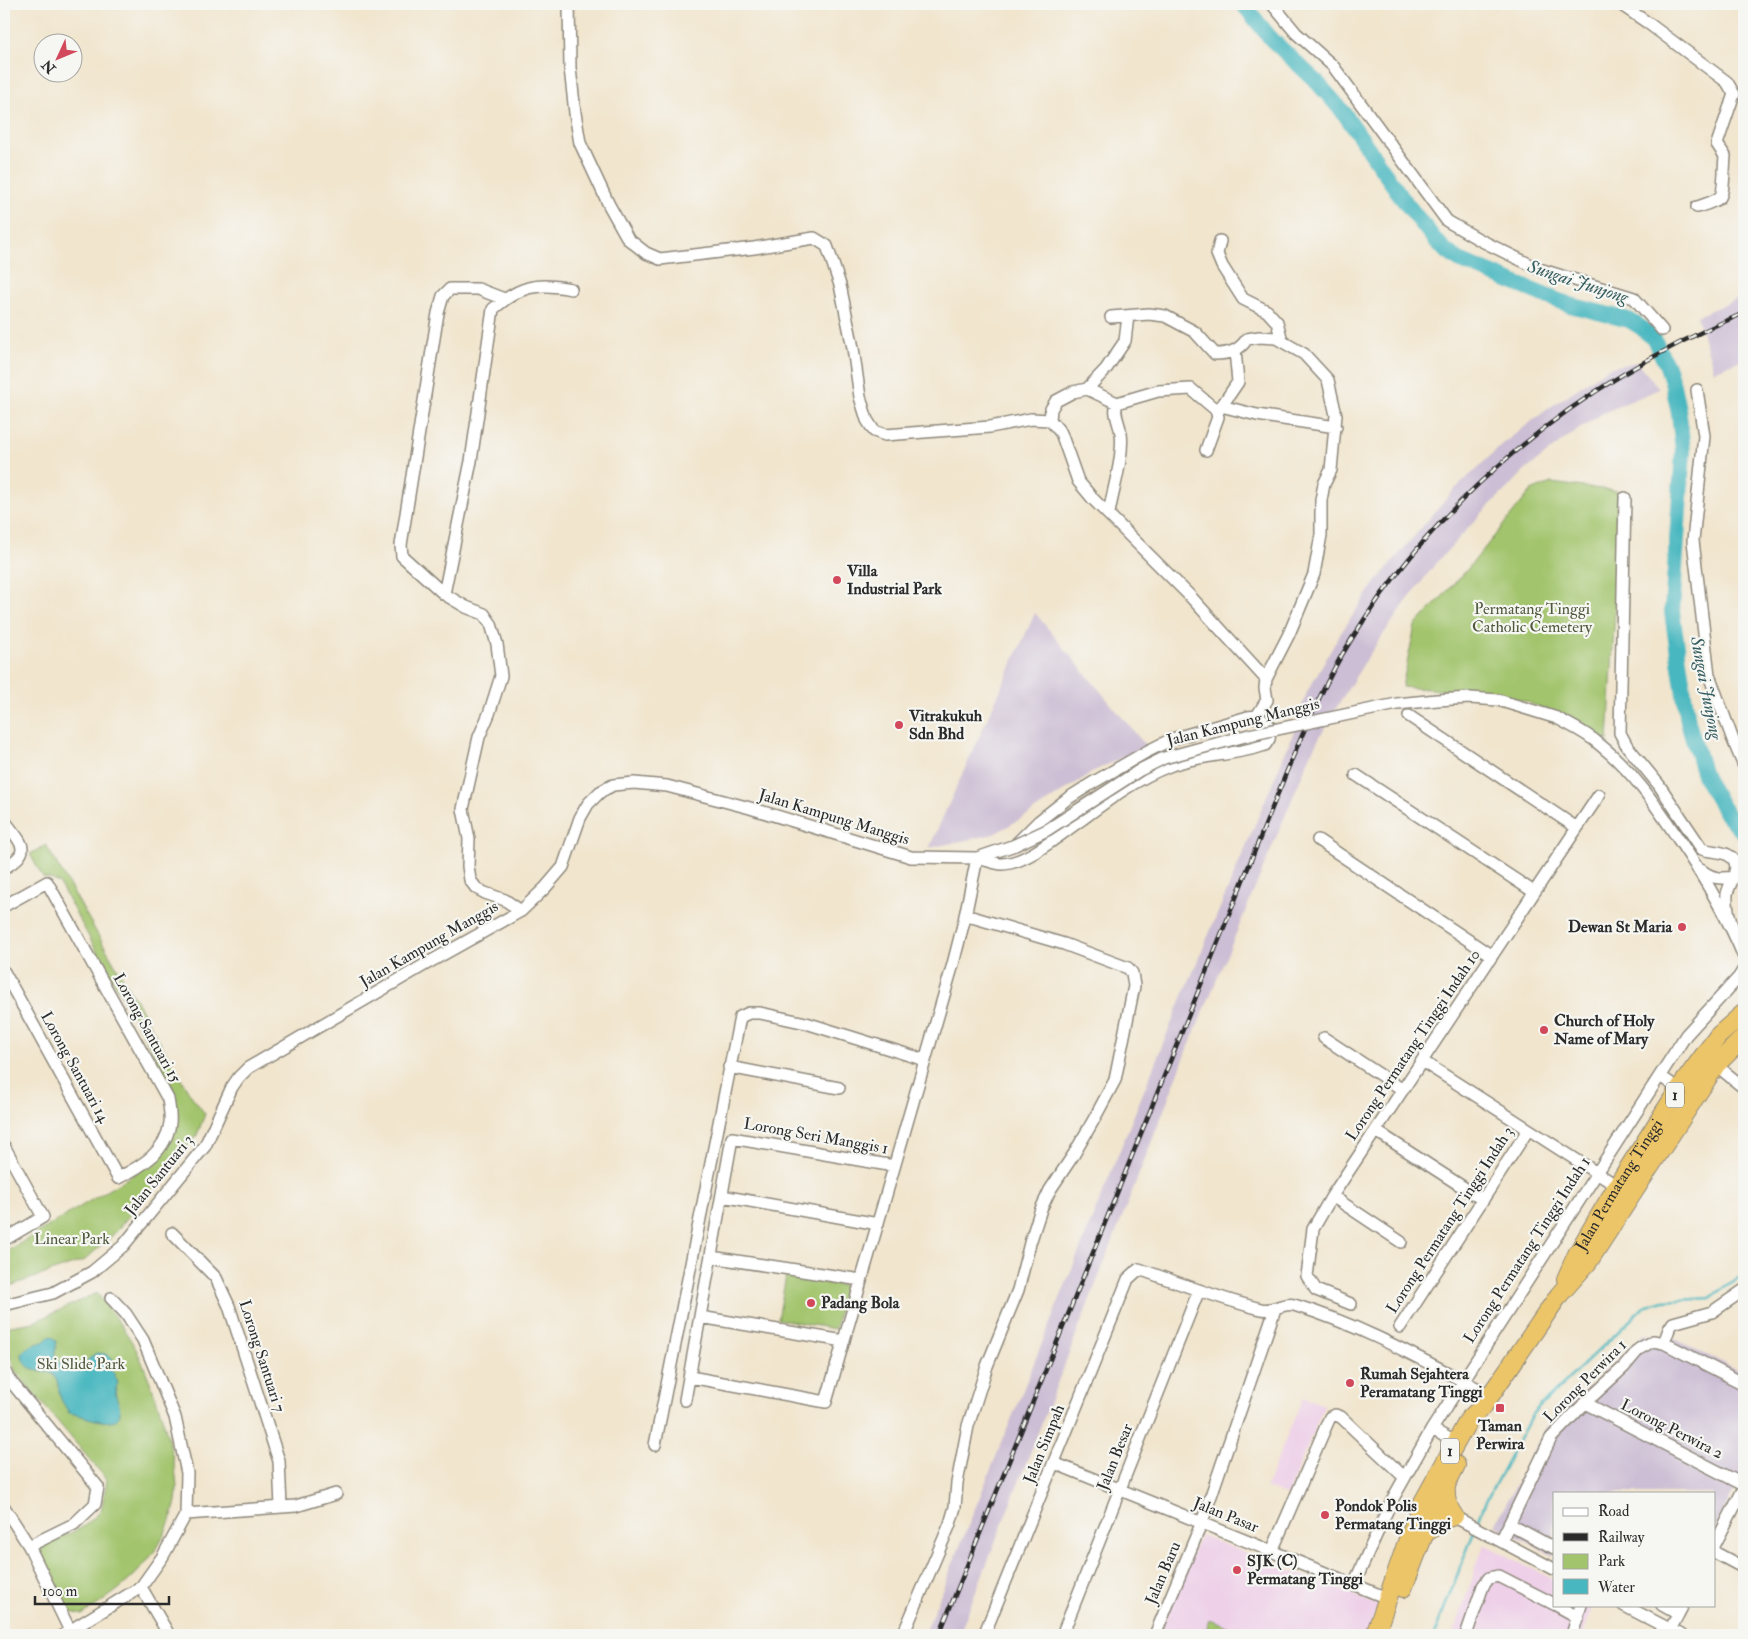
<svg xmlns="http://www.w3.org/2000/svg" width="1748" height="1639" font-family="'IM FELL Double Pica',serif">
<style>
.built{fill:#eed0e8}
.industrial{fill:#ccbed4}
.green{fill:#a2c46c;stroke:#66784c}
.water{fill:#48b7c0;stroke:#3a7176}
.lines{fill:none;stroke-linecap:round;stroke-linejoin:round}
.stream{stroke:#48b7c0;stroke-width:2.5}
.river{stroke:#48b7c0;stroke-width:16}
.minor-casing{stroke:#8e887c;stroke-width:14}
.highway-casing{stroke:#8e887c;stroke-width:20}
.minor{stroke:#fff;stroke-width:11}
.highway{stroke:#ecc569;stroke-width:18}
.rail-casing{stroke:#2b2b2b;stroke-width:4.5}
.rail{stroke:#f6f6f2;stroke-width:2.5;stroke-dasharray:8;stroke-linecap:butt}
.minor-bridge-casing{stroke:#8e887c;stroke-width:14;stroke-linecap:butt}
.minor-bridge{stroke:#fff;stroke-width:11}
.poi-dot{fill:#d1495b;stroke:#f6f6f2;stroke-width:2}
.labels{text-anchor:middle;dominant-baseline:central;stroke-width:4.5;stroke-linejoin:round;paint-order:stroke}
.shield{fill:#f6f6f2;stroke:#686867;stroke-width:1}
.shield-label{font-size:15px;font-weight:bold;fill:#2b2b2b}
.poi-label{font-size:16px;font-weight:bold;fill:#2b2b2b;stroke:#f6f6f2;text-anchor:start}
.park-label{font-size:16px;fill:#4f593e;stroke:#f6f6f2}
.street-label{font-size:16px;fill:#2b2b2b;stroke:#f6f6f2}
.water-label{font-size:18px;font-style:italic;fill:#355c5f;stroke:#f6f6f2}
</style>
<rect width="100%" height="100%" fill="#f6f6f2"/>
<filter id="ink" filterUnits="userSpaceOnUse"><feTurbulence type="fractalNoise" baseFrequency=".02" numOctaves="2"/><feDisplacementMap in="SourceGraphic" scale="10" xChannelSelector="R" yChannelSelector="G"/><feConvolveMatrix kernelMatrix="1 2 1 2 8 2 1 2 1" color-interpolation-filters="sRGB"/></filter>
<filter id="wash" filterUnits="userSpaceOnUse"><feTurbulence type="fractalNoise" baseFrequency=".0096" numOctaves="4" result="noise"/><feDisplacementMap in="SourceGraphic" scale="20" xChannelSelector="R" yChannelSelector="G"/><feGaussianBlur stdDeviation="1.12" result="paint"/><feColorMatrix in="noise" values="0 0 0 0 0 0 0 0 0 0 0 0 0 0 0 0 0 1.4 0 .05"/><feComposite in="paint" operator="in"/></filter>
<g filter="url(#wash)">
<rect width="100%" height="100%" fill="#f1e5cd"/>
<path class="built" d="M1303 1397 1324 1405 1287 1496 1266 1487Z
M1200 1535 1378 1605 1367 1635H1159Z
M1484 1544 1554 1580V1605H1593L1583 1635H1453Z"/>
<path class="industrial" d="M1744 296V359L1714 371 1697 316Z
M1637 362 1659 389 1603 413 1569 436 1527 469 1480 515 1436 563 1401 609 1369 655 1338 705 1313 749 1187 1051 959 1635H924L1166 1036 1291 739 1307 692 1339 636 1373 585 1410 541 1453 491 1505 442 1549 408 1608 368Z
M1035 613 1146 746 1096 770 1029 814 994 834 929 848Z
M1644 1334 1674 1339 1744 1373V1473L1714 1528V1493H1554V1556L1495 1525 1545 1429Z"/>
<path class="green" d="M1551 483 1618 491V553L1608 741 1581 722 1518 699 1493 694 1402 687 1415 626 1466 571 1531 491Z
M46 845 190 1094 205 1114 197 1135 112 1236 85 1260 13 1285 4 1286V1253L159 1159 177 1122 174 1090 59 883 51 879 43 878 30 854Z
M786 1276 845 1286 835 1329 778 1319Z
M97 1293C110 1311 125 1329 136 1349 151 1379 183 1469 176 1501 173 1518 161 1543 151 1556 132 1582 108 1598 82 1615L68 1611 41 1554 42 1546 83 1527 101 1511 107 1480 15 1371 4 1337V1327L34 1322Z
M1210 1619 1249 1635H1204Z"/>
<path class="water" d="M52 1336 57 1341 54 1359C62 1364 70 1367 81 1366L96 1353 105 1354 112 1358 114 1362 112 1369 118 1383C113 1394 116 1394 119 1405 127 1436 81 1414 69 1413 66 1407 61 1401 60 1396 58 1389 59 1382 55 1377 48 1367 32 1374 25 1363 15 1349 33 1345 43 1342 47 1340 47 1337 52 1336Z"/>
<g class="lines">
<path class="stream" d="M1477 1524 1485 1503 1533 1413 1644 1307 1664 1301 1710 1298 1744 1274
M1434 1635 1474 1532"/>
<path class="river" d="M1243 4 1272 40 1316 81 1344 113 1402 198 1434 239 1446 251 1459 260 1546 296 1570 305 1629 320 1642 328 1654 339 1667 366 1673 385 1679 414 1683 451 1672 612 1688 722 1705 778 1727 815 1744 833"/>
</g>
</g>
<g filter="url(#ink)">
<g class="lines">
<g class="minor-casing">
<path id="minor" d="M569 4 570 68 575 113 580 143 609 205 628 239 646 253 660 259 754 248 814 238 827 246 840 285 853 348 860 397 867 420 874 431 885 435 990 427 1031 419 1050 420
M1272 4 1296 33 1333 66 1447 221 1480 240 1539 269 1634 298 1662 330
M1620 4 1648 23 1727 82 1734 94 1717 144 1725 156C1724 165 1724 193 1720 197 1715 202 1703 205 1697 207
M1220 241 1217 254 1222 266 1243 299 1267 311 1277 322 1282 341
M504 299 478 289H450L443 296 438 313 401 545 402 556 444 594 466 607 484 614 491 624 497 644 501 676 489 714 479 737 463 809 469 839 468 866 470 880 476 888 485 893 505 900 521 911
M1111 317 1149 314 1165 316 1195 332 1215 354C1229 354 1239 351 1247 339L1259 337 1276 338 1304 354 1328 380 1336 415 1331 470 1324 484 1321 500V535L1314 574 1289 634 1266 679 1265 688 1267 700 1257 716
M1087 389 1106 369 1125 341 1128 316
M1697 390 1704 436 1693 541 1709 675 1733 740 1744 766
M1117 403 1087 389 1073 392 1056 401 1051 409 1050 420 1061 433 1078 481 1093 499 1189 595 1266 679
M1221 406 1257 415 1336 427
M1219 410 1238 382 1235 350
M1625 498 1620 733 1627 746 1659 785 1702 849C1710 852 1721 851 1728 855 1745 863 1729 883 1727 894 1726 906 1729 917 1733 929
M1109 513C1113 489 1124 457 1121 433 1119 422 1113 413 1117 403L1158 391 1191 389 1216 410 1218 417 1206 450
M444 594 471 461 493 309C520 286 536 282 571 289
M1409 716 1577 828
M1557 718C1571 726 1587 733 1599 744 1633 771 1655 804 1679 840 1704 877 1727 915 1744 957
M1356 775 1534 892
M4 820C20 843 35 850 4 868
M1318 840 1492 956
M1701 870C1712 879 1721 879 1734 877
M4 906 47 882 168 1099C169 1106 171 1115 170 1123 166 1152 142 1166 118 1178L4 972
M1324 1038 1403 1090
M1422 1061 1617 1186
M1716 1065 1744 1088
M729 1067 839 1088
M1660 1076 1679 1089
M1376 1131 1483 1200
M4 1146 43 1217 4 1240
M722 1196 878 1224
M1332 1196 1401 1242
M172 1233 216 1278 229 1306 279 1461 281 1507
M711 1257 861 1280
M1351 1304 1316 1290 1307 1276 1313 1229 1332 1196 1599 795
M4 1305 53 1293 92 1272 123 1246 205 1146 232 1087 239 1077 248 1068 426 964 521 911 545 888 563 867 580 818 588 804 600 792 613 785 634 783 667 786 750 808 911 857 977 858 1015 845 1039 821 1067 799 1094 782 1146 752 1172 739 1248 717 1257 716 1271 727 1269 739 1265 745C1234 756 1200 754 1169 766 1137 778 1108 800 1081 820 1062 833 1026 864 1002 864 994 864 985 859 977 858
M700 1317 844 1341
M1400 1327 1528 1130
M1664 1343 1669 1329 1673 1323 1712 1312 1744 1290
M4 1369 8 1378 98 1487 95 1504 74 1524 29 1546
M690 1377 826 1402 953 964 964 921 977 858
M685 1400 732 1138 894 1166
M1585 1403 1744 1485
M1432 1429 1455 1442
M655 1445 740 1017 749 1013H760L806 1023 925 1060
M1054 1463 1387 1598
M4 1507 29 1546 72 1635
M186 1514 296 1506 336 1494
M1449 1514 1554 1569
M1509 1524 1554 1548
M1501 1541 1551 1438 1585 1403 1624 1367 1639 1349 1653 1341 1664 1343 1744 1384
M1714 1546 1744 1488
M1272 1551 1330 1417 1335 1415 1341 1417 1404 1477
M1714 1552 1744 1568
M1354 1584 1391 1502 1432 1429 1686 1035 1739 977 1744 969
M141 1587 169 1635
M1556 1605 1578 1617
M1623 1605 1681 1635
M1662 1605 1678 1614
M1670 1630 1683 1605
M63 1635 141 1587 163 1556 186 1514 187 1473 175 1417 143 1340 126 1314 111 1298
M903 1635 950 1524 955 1507 957 1483 968 1426 987 1366 1018 1290 1030 1243 1041 1209 1050 1190 1074 1154 1093 1121 1115 1080 1134 986 1132 973 1128 968 1064 944 965 915
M984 1635 1128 1279 1139 1269C1179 1283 1220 1299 1261 1309 1272 1312 1284 1302 1294 1305 1364 1326 1426 1362 1490 1395
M1062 1635 1199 1290
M1155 1635 1202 1522 1275 1309
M1466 1635 1483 1586 1489 1578 1499 1576 1554 1604
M1572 1635 1581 1605"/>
</g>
<g class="highway-casing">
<g id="highway">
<path id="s1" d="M1566 1279 1578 1252 1617 1186 1679 1089 1718 1036 1744 1013"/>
<path d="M1424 1534 1445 1519 1454 1516C1447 1506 1445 1498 1446 1485"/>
<path d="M1403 1588 1435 1507 1456 1465"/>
<path d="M1375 1635 1407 1542 1423 1502 1469 1419 1483 1406 1559 1295 1588 1262 1716 1065 1744 1037"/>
</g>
</g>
<use href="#minor" class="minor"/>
<use href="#highway" class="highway"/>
<g class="rail-casing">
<path id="rail" d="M939 1635 1289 766C1304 730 1320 694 1339 660 1432 500 1575 384 1744 313"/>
</g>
<use href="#rail" class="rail"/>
<g class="minor-bridge-casing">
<path id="minor-bridge" d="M1015 845 1047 830 1140 770 1164 758 1249 735 1397 704 1437 700 1470 698 1498 700 1557 718"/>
</g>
<use href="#minor-bridge" class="minor-bridge"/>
</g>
</g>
<g class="poi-dot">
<circle cx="837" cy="580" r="5"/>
<circle cx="899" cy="725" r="5"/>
<circle cx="1682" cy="927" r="5"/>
<circle cx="1544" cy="1030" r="5"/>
<circle cx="811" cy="1303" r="5"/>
<circle cx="1350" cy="1383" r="5"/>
<rect x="1495" y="1403" width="10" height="10" rx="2.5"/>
<circle cx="1325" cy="1515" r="5"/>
<circle cx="1237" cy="1570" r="5"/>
</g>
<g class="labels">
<g class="shield">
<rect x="1666" y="1082.5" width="18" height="25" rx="4"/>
<rect x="1441" y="1438.5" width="18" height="25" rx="4"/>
</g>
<g class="shield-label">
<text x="1675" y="1095">1</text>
<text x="1450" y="1451">1</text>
</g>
<g class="poi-label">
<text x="847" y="571">Villa<tspan x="847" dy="18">Industrial Park</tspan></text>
<text x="909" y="716">Vitrakukuh<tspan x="909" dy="18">Sdn Bhd</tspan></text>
<text x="1672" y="927" text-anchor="end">Dewan St Maria</text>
<text x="1554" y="1021">Church of Holy<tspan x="1554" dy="18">Name of Mary</tspan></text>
<text x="821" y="1303">Padang Bola</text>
<text x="1360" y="1374">Rumah Sejahtera<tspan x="1360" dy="18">Peramatang Tinggi</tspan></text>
<text x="1500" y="1426" text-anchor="middle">Taman<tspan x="1500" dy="18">Perwira</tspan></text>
<text x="1335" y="1506">Pondok Polis<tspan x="1335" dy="18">Permatang Tinggi</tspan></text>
<text x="1247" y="1561">SJK (C)<tspan x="1247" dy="18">Permatang Tinggi</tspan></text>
</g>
<g class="park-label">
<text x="1532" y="609">Permatang Tinggi<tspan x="1532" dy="18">Catholic Cemetery</tspan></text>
<text x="72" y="1239">Linear Park</text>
<text x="81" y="1364">Ski Slide Park</text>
</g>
<g class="street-label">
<text transform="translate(1243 722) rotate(-14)">Jalan Kampung Manggis</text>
<text transform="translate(834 817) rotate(17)">Jalan Kampung Manggis</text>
<text transform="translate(429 944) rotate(-30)">Jalan Kampung Manggis</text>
<text transform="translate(147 1028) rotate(61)">Lorong Santuari 15</text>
<text transform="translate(1413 1045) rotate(-56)">Lorong Permatang Tinggi Indah 10</text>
<text transform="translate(75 1067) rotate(61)">Lorong Santuari 14</text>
<text transform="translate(816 1136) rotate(10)">Lorong Seri Manggis 1</text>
<text transform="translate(159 1175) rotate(-51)">Jalan Santuari 3</text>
<text stroke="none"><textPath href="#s1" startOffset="108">Jalan Permatang Tinggi</textPath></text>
<text transform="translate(1450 1220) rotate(-57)">Lorong Permatang Tinggi Indah 3</text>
<text transform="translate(1527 1250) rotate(-57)">Lorong Permatang Tinggi Indah 1</text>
<text transform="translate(262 1356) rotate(72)">Lorong Santuari 7</text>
<text transform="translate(1585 1381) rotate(-45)">Lorong Perwira 1</text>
<text transform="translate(1672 1429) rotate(27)">Lorong Perwira 2</text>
<text transform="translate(1044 1444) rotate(-68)">Jalan Simpah</text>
<text transform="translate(1115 1457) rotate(-68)">Jalan Besar</text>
<text transform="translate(1226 1515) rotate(22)">Jalan Pasar</text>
<text transform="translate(1163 1573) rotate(-67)">Jalan Baru</text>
</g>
<g class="water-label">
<text transform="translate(1578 282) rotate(18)">Sungai Junjong</text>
<text transform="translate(1706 688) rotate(79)">Sungai Junjong</text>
</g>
</g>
<rect width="1748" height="1639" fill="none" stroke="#f6f6f2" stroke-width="20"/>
<rect x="1553" y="1492" width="162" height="115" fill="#f6f6f2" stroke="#a5a5a2"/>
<rect x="1563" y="1508" width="25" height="8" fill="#ffffff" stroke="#a5a5a2"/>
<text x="1598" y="1516" font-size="15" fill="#2b2b2b">Road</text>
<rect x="1563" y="1533" width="25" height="8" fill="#2b2b2b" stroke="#a5a5a2"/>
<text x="1598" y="1542" font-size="15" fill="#2b2b2b">Railway</text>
<rect x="1563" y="1554" width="25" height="15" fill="#a2c46c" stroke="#a5a5a2"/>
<text x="1598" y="1566" font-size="15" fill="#2b2b2b">Park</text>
<rect x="1563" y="1579" width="25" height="15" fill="#48b7c0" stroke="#a5a5a2"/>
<text x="1598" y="1592" font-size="15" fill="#2b2b2b">Water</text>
<g transform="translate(58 58) rotate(226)"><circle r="24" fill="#f6f6f2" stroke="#a5a5a2"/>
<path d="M0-4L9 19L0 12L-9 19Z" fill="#d1495b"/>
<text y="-8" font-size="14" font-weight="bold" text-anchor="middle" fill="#2b2b2b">N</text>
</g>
<path d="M35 1596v8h134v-8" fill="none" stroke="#2b2b2b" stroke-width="2.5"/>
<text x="42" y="1596" font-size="15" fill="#2b2b2b" stroke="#f6f6f2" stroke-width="4" paint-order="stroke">100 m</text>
</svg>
